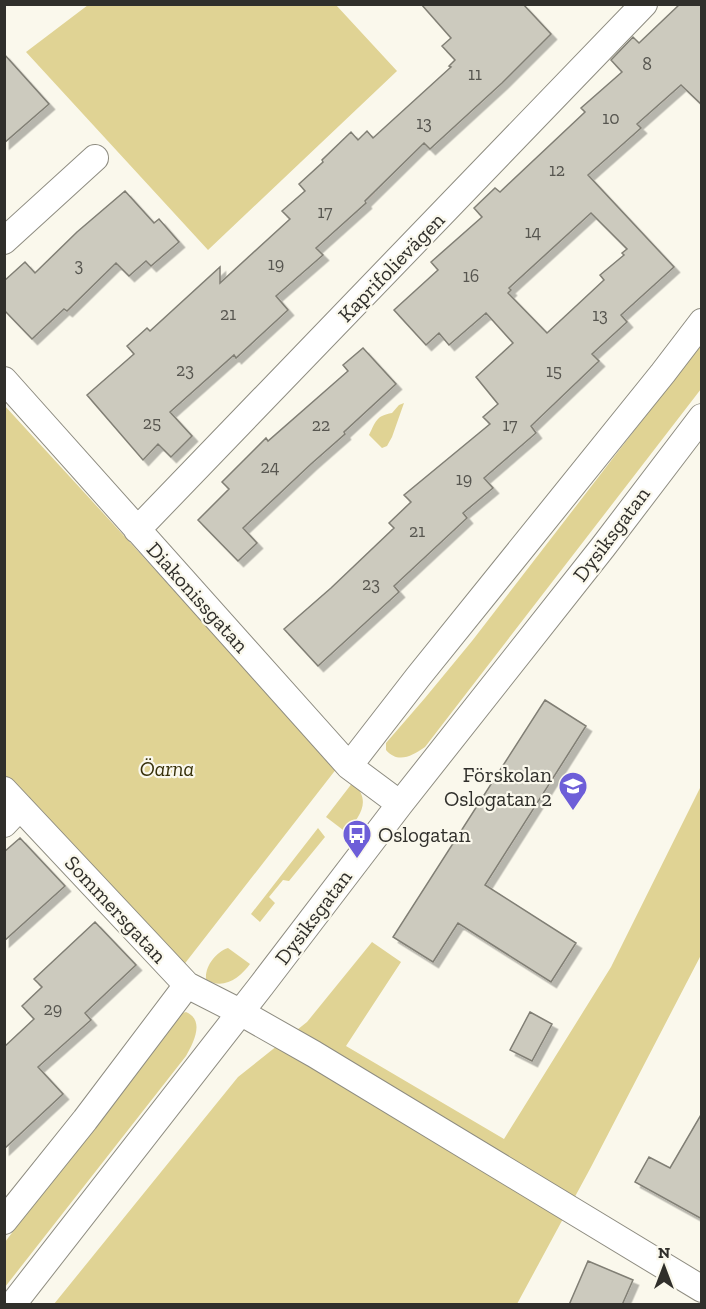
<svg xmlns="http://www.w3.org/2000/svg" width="706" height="1309" font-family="'Zilla Slab',serif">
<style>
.green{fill:#e0d394}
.building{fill:#cccabe;stroke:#817f75;stroke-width:1.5;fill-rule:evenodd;filter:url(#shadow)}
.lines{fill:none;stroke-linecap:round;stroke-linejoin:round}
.street-casing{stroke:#8e8c81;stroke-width:28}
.street{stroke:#fff;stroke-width:26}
.labels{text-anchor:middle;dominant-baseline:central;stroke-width:4.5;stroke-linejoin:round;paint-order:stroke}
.number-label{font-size:18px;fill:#575650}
.street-label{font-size:21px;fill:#302f2b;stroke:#faf8ec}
.park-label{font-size:21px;font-style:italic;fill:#38310a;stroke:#faf8ec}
.poi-label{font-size:21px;fill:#302f2b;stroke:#faf8ec;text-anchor:end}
</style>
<defs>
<filter id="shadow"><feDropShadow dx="5.5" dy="5.5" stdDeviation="0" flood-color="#0004"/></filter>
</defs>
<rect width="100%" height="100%" fill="#faf8ec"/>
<path class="green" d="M88 5H336L397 71 208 250 26 52Z
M701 344V389L425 747C412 756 398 764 386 750V743L425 698 472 641Z
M404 403 392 437 387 446 382 448 369 435C376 421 376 416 392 413L399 405Z
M4 405 337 768 179 971 5 775Z
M353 782C372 802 360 814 347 833L326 817Z
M701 786V955L591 1167 517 1304H54L238 1077 307 1022 372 942 401 962 346 1046 504 1139 611 967Z
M318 828 325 837 289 881 283 880 269 897 275 903 260 922 251 914Z
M228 948 250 964C240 978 222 991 206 979 205 966 216 952 228 948Z
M186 1012C205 1020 194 1042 186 1056L5 1287V1242L179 1014Z"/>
<path class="building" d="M421 4H523L551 34 502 83 430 149 424 143 365 201 366 203 316 248 323 255 276 296 288 310 236 358 234 355 170 412 192 436 171 457 158 444 143 460 87 395 134 354 127 346 147 328 150 331 220 267V283L290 219 282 211 305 191 299 184 323 162 322 160 351 132 358 140 367 131 373 138 451 67 449 66 455 60 442 46 451 38Z
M680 4H702V105L681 85 637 124 641 128 588 175 674 267 621 315 627 322 592 354 599 361 531 426 536 433 484 478 493 488 463 513 467 518 394 586 399 592 318 666 284 629 331 588 394 528 389 523 411 502 404 495 490 424 483 417 498 404 476 377 513 343 486 313 449 345 439 333 426 345 394 310 438 270 431 262 482 217 474 208 495 188 500 192 585 112 581 108 622 72 611 60 633 37 639 43ZM591 213 627 249 622 253 624 255 600 275 604 280 547 333 508 293 511 290 509 288Z
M4 54 49 104 4 143Z
M125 191 154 223 159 219 179 242 151 266 146 261 129 276 116 263 67 311 64 309 32 339 4 310V281L25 262 35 273 77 232Z
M363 348 396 384 344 432 345 434 311 464 243 528 257 543 238 561 198 520 229 489 222 482 266 438 268 441 348 371 343 365Z
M545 700 586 726 485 885 576 943 551 982 458 923 433 962 393 937Z
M20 838 65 886 4 941V852Z
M95 922 136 965 85 1013 91 1020 38 1067 63 1094 4 1149V1047L34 1019 22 1006 42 987 34 979Z
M530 1012 552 1024 532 1061 510 1050Z
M702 1113V1219L635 1182 649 1157 670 1168Z
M588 1261 633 1280 622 1305H569Z"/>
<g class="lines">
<g class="street-casing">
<path id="street" d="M4 241 95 158
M4 380 349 766 400 804
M137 530 644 4
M349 766 418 677 663 373 702 322
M4 790 187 985 240 1012 314 1054 702 1289
M4 824 20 807
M4 1221 85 1120 187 985
M13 1304 261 986 400 804 603 547 702 417"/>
</g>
<use href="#street" class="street"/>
</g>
<defs>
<g id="school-pin" transform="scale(1.5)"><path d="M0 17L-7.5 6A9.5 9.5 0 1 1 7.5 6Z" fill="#6d5ed8" stroke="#faf8ec"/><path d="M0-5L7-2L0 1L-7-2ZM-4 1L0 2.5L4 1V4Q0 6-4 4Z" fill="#fff"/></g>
<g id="bus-pin" transform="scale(1.5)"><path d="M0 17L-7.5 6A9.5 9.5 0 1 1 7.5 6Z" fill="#6d5ed8" stroke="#faf8ec"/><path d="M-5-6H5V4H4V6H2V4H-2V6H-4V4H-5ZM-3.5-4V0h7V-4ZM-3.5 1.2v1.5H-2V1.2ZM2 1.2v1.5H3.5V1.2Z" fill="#fff"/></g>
</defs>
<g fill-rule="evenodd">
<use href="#school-pin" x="573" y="786"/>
<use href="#bus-pin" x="357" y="834"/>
</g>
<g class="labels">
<g class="number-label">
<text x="647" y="64">8</text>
<text x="475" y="74">11</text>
<text x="611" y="118">10</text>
<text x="424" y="123">13</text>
<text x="557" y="170">12</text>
<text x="325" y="212">17</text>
<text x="533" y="232">14</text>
<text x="276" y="264">19</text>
<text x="79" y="265">3</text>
<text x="471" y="276">16</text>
<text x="228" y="314">21</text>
<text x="600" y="315">13</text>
<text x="185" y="370">23</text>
<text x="554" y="371">15</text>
<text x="152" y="423">25</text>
<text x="321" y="425">22</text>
<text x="510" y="425">17</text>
<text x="270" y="467">24</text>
<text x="464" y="479">19</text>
<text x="417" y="531">21</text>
<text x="371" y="584">23</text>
<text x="53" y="1009">29</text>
</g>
<g class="street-label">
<text transform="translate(391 267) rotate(-46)">Kaprifolievägen</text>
<text transform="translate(611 534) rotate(-53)">Dysiksgatan</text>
<text transform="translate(198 597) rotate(48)">Diakonissgatan</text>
<text transform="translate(116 909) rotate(47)">Sommersgatan</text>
<text transform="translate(313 917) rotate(-53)">Dysiksgatan</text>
</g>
<g class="park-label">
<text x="167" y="768">Öarna</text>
</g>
<g class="poi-label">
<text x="552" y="774">Förskolan<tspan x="552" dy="24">Oslogatan 2</tspan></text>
<text x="378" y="834" text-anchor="start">Oslogatan</text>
</g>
</g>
<rect width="706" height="1309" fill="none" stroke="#302f2b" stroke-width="12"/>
<g transform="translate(664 1267)" stroke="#faf8ec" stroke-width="4.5" paint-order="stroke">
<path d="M0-4.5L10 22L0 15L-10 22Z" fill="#302f2b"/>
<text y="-9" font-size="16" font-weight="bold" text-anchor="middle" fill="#302f2b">N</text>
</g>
</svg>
